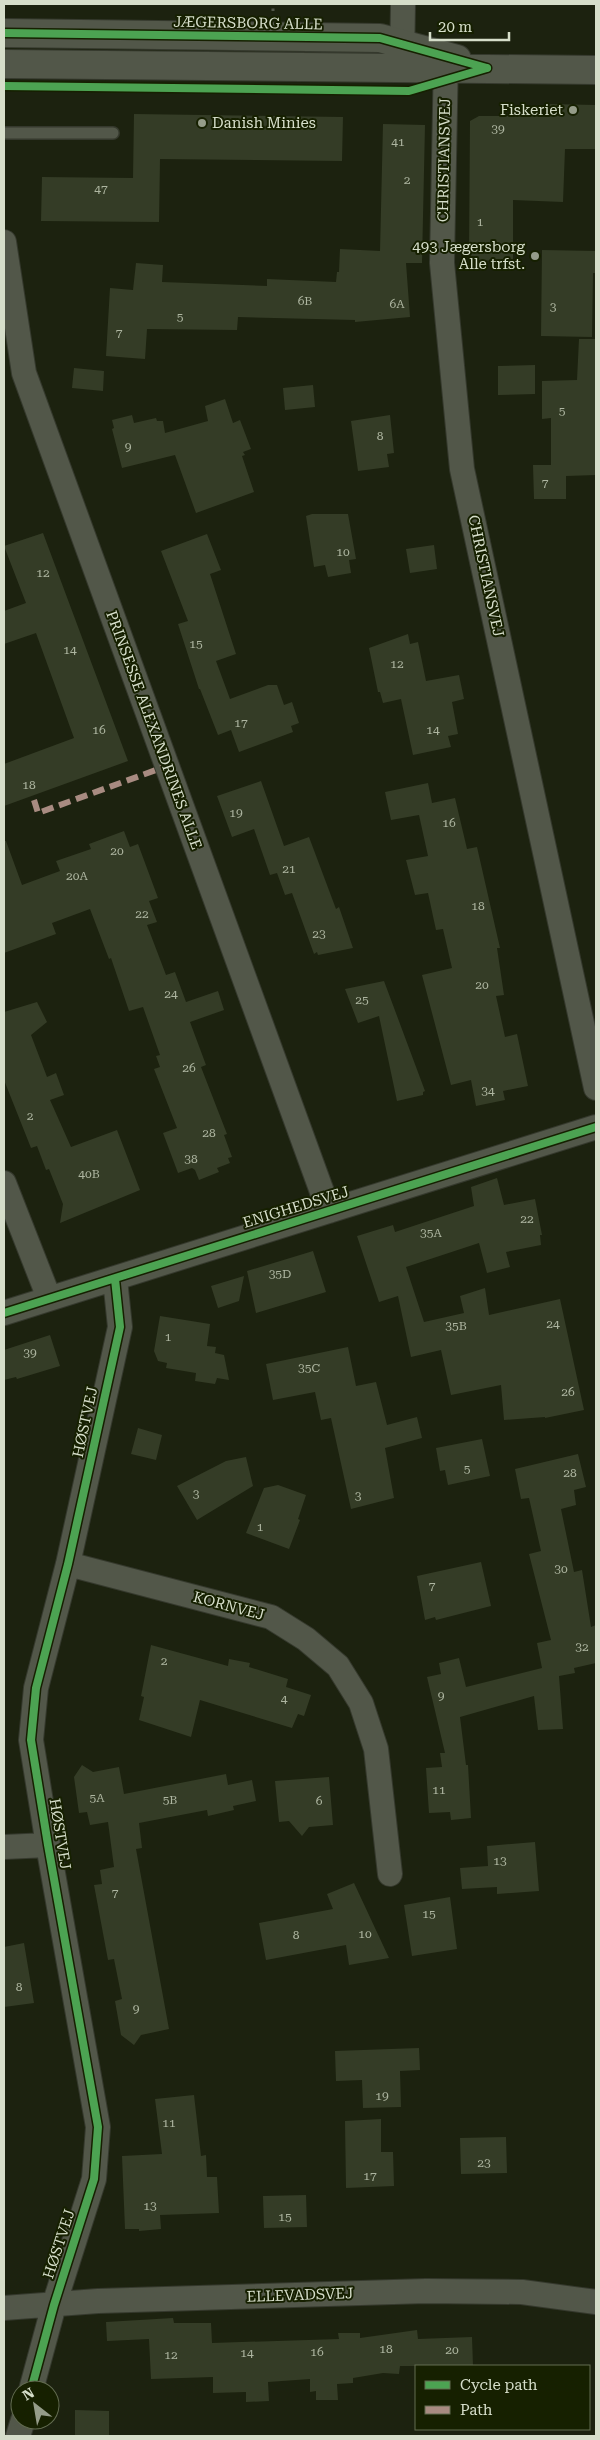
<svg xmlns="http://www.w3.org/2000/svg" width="600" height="2440" font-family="'Roboto Serif',serif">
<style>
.building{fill:#343c26}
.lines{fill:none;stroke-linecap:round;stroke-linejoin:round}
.service-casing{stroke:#35392d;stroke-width:14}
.minor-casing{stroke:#35392d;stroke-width:26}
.tertiary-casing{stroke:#35392d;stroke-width:30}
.path{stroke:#52574a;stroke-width:3;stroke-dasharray:2.5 4;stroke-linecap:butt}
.service{stroke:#525749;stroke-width:11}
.minor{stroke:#525749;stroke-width:24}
.tertiary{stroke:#525749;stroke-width:28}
.quiet{stroke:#a88b81;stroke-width:6;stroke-dasharray:12 6;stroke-linecap:butt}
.cycleway-casing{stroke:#162000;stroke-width:11}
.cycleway{stroke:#4ca352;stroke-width:8}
.poi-dot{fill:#959c89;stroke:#162000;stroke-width:2}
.labels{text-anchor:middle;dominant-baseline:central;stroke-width:4;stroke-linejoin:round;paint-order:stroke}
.number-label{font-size:12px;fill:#aeb6a1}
.street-label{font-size:15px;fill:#d6deca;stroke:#162000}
.poi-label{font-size:15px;fill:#d6deca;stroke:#162000;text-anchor:end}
</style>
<rect width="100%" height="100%" fill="#1c220f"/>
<path class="building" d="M547 104 596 105V149H565L563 202 513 200V261L469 260 470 121 479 116H547Z
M134 114 343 117 342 161 160 159 159 222 41 221 42 177 133 178Z
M383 124 425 125 422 263H406L410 317 355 322V320L238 317 237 330 147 329 145 359 106 356 110 288 133 290 136 263 163 265 162 282 267 286V279L336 282 337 272H339L340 249 380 251Z
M542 250 596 251V273H593L592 337 541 336Z
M579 339H596V475L566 476V499H534L533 465H551V418L542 419V381L577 380Z
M535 365V394L498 395V366Z
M74 368 104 371 103 391 72 388Z
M313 385 315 407 285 410 283 388Z
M225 399 233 423 240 420 251 449 243 452 245 455 242 456 254 492 196 513 175 455 122 468 112 429 114 428 112 420 132 415 134 423 156 418 157 421H163L165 433 208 421 205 406Z
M390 415 394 453 387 454 389 467 358 471 351 421Z
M312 514H348L356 559 349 560 351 573 328 577 325 565 314 567 306 516Z
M43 533 128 761 4 806V764L74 738 36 633 4 644V611L26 603 4 546Z
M207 534 221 570 210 574 236 654 216 661 230 699 268 685H277L284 705 292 702 299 723 291 726 293 732 239 752 231 730 218 735 200 689H199L178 624 188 621 161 551Z
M434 545 437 569 410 573 406 549Z
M408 634 410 644 418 642 426 681 459 675 464 699 452 702 458 734 448 736 451 747 413 755 401 699 383 703 380 692H378L369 648Z
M261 781 284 846 309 837 336 909 339 907 353 948 318 955 317 952 314 954 292 893 285 895 277 873 270 875 254 829 232 837 217 796Z
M428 783 432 803 455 798 467 849 477 847 500 948H497L504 995 496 996 505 1037 517 1034 528 1086 503 1091 505 1100 476 1106 471 1080 451 1085 422 975 452 968 443 929 436 930 428 893 415 895 406 860 428 856 419 815 391 820 385 792Z
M124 831 130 847 138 844 158 898 149 901 157 922 147 925 166 975 175 972 186 1002 218 991 224 1010 190 1022 206 1065 201 1067 227 1134 224 1135 232 1157 228 1158 230 1163 217 1168 219 1172 199 1180 195 1170 192 1168 178 1173 163 1133 177 1128 154 1069 160 1067 156 1056 160 1055 143 1007 129 1011 111 958 109 959 90 909 52 923 56 934 4 953V841H6L22 885 60 871 56 861 91 849 89 844Z
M384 981 425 1091 423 1092V1095L397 1101 379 1016 358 1023 345 989Z
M37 1002 47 1022 31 1035 47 1077 56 1073 64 1095 50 1100 71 1147 117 1130 140 1190 60 1223 63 1204 49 1169 46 1170 37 1146 31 1148 4 1080V1012Z
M497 1178 504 1205 535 1199 542 1235H540L541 1245 506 1252 510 1267 487 1273 479 1243 406 1267 424 1322 464 1313 460 1296 485 1288 489 1315 560 1299 584 1410 545 1418V1417L504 1420 501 1385 451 1395 441 1350 411 1357 398 1296 379 1302 357 1236 393 1225 395 1232 474 1206 471 1187Z
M313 1251 326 1292 256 1313 247 1271Z
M244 1276 239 1301 218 1308 211 1286Z
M160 1316 210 1324 207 1346 216 1347 215 1353 224 1355 229 1380 217 1378 215 1384 195 1381 196 1373 166 1368 167 1363 158 1361 154 1351Z
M50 1335 60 1366 17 1379 16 1377 4 1380V1350Z
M348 1347 356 1386 376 1382 387 1425 417 1417 422 1438 385 1448 394 1498 351 1509 331 1418 321 1420 315 1392 273 1400 266 1364Z
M138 1428 162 1435 156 1460 131 1454Z
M482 1439 490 1476 448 1485 445 1470 440 1471 436 1448Z
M578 1454 586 1487 574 1490 576 1505 561 1509 574 1572 582 1570 591 1627 596 1625V1663L574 1668 575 1673 559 1676 563 1729 538 1730 534 1696 460 1717 466 1765H468L471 1818 451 1820 450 1812 429 1813 426 1768 442 1767 440 1753H445L427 1677 441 1674 439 1663 459 1658 466 1687 542 1668 537 1643 551 1640 529 1554 541 1551 529 1498 521 1499 515 1469Z
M246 1457 253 1486 197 1520 177 1486 226 1461Z
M278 1485 306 1495 298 1519 300 1520 289 1549 246 1533 264 1488Z
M481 1562 491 1606 436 1620 435 1617 425 1620 417 1576Z
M151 1645 228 1666 229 1659 250 1663 249 1667 288 1679 286 1687 311 1695 304 1716 298 1714 292 1728 200 1700 191 1737 139 1720 144 1697 141 1696Z
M82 1765 93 1772 119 1767 124 1794 226 1774 228 1785 252 1780 256 1801 233 1806 234 1810 208 1816 207 1810 139 1823 142 1848 136 1849 169 2029 141 2035 134 2045 121 2035 115 2001 122 1999 114 1959 108 1960 94 1885 102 1884 100 1870 114 1867 108 1822 90 1825 87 1812 79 1813 74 1777Z
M329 1777 333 1825 309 1827 302 1836 289 1821 279 1822 275 1781Z
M535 1842 539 1891 497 1894V1887L462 1889 460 1868 488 1866 487 1846Z
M354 1883 389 1958 349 1965 346 1945 266 1960 259 1923 333 1909 327 1894Z
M450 1897 457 1949 412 1956 404 1905Z
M24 1943 34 2003 4 2007V1947Z
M419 2048 420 2070 400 2071 401 2107 363 2108 362 2080 336 2081 335 2051Z
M194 2095 201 2156 206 2155 207 2177H217L219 2213 160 2215 161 2229 139 2231V2229H125L122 2156 162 2154 155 2099Z
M381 2119V2152H393L394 2186 346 2188 345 2121Z
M506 2137 507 2173 461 2174 460 2138Z
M306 2195 307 2227 264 2228 263 2196Z
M173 2318 174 2323H211L212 2343 339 2339 338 2333H360V2338L417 2330 418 2339 472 2337 473 2366H400L399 2374 383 2373 353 2378V2383L337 2384 338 2400H316V2391L310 2392V2379L268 2382 269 2401 246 2402V2392L213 2393V2377L151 2379 149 2339 107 2341 106 2322Z
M75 2410 109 2411V2436H75Z"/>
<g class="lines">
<g class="service-casing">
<path id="service" d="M4 133H113"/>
</g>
<g class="minor-casing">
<path id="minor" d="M446 56 442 263 462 469 596 1088
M402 62 403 4
M4 242 24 373 329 1211
M4 1183 49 1298
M4 1313 596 1127
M68 1564 271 1617 306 1639 338 1666 361 1703 376 1749 390 1874
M4 1847 48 1845
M4 2308 98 2301 426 2291 522 2292 596 2302
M31 2390 54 2305 94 2179 98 2127 48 1845 31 1740 36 1688 68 1564 120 1327 115 1279
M18 2436 23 2420"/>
</g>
<g class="tertiary-casing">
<path id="tertiary" d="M4 33 380 38 457 59
M4 64 596 70"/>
</g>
<path class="path" d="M273 11V4"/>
<use href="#service" class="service"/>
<use href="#minor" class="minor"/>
<use href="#tertiary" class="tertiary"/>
<path class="quiet" d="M34 800 38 813 167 766"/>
<g class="cycleway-casing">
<path id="cycleway" d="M4 33 380 38 487 68
M4 86 409 91 487 68
M4 1313 596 1127
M31 2390 54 2305 94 2179 98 2127 48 1845 31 1740 36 1688 68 1564 120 1327 115 1279"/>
</g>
<use href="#cycleway" class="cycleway"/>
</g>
<g class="poi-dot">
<circle cx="573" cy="110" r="5"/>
<circle cx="202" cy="123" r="5"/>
<circle cx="535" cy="256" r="5"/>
</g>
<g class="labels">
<g class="number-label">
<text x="498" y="129">39</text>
<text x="398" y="142">41</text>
<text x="407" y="180">2</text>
<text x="101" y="189">47</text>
<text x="480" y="222">1</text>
<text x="305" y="301">6B</text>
<text x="397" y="304">6A</text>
<text x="553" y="307">3</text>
<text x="180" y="317">5</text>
<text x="119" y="333">7</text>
<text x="562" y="411">5</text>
<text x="380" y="436">8</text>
<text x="128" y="447">9</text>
<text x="545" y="483">7</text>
<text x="343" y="552">10</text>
<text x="43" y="573">12</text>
<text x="196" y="644">15</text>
<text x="70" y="650">14</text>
<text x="397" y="664">12</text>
<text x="241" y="723">17</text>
<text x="99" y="730">16</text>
<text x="433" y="730">14</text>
<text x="29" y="785">18</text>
<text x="236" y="813">19</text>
<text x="449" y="823">16</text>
<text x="117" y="851">20</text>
<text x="289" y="869">21</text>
<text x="77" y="876">20A</text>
<text x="478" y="906">18</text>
<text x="142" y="914">22</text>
<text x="319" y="934">23</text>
<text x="482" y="985">20</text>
<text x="171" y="994">24</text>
<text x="362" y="1000">25</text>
<text x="189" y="1068">26</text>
<text x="488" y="1091">34</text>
<text x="30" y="1116">2</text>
<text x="209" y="1133">28</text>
<text x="191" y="1159">38</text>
<text x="89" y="1174">40B</text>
<text x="527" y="1219">22</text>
<text x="431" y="1233">35A</text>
<text x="280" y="1274">35D</text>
<text x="553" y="1324">24</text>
<text x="456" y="1326">35B</text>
<text x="168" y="1337">1</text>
<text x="30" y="1353">39</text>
<text x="309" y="1368">35C</text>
<text x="568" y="1392">26</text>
<text x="467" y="1469">5</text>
<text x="570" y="1473">28</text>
<text x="196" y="1494">3</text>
<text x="358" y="1496">3</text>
<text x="260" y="1527">1</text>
<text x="561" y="1569">30</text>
<text x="432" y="1586">7</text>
<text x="582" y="1647">32</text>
<text x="164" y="1661">2</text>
<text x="441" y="1696">9</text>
<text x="284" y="1699">4</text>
<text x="439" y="1790">11</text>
<text x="97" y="1798">5A</text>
<text x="170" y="1800">5B</text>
<text x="319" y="1801">6</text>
<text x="500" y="1861">13</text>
<text x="115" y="1893">7</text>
<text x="429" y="1914">15</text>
<text x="365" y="1934">10</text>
<text x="296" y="1935">8</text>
<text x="19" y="1987">8</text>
<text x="136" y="2009">9</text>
<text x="382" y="2096">19</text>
<text x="169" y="2123">11</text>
<text x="484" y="2163">23</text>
<text x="370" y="2176">17</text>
<text x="150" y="2206">13</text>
<text x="285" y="2217">15</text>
<text x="386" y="2349">18</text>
<text x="452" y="2350">20</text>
<text x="317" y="2352">16</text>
<text x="247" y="2353">14</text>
<text x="171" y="2355">12</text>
</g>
<g class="street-label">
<text transform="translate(248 23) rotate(1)">JÆGERSBORG ALLE</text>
<text transform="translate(444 160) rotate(-89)">CHRISTIANSVEJ</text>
<text transform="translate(486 576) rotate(78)">CHRISTIANSVEJ</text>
<text transform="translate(154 730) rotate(70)">PRINSESSE ALEXANDRINES ALLE</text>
<text transform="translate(296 1207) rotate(-17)">ENIGHEDSVEJ</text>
<text transform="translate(85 1422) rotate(-78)">HØSTVEJ</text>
<text transform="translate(229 1606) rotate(15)">KORNVEJ</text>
<text transform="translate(60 1834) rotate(81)">HØSTVEJ</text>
<text transform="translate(59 2244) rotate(-72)">HØSTVEJ</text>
<text transform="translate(300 2295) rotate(-2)">ELLEVADSVEJ</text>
</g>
<g class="poi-label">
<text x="563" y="110">Fiskeriet</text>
<text x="212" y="123" text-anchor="start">Danish Minies</text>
<text x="525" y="247">493 Jægersborg<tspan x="525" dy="17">Alle trfst.</tspan></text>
</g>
</g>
<rect width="600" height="2440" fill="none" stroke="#d6deca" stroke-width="10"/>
<rect x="415" y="2365" width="175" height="65" fill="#162000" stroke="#636c51"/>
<rect x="425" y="2381" width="25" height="8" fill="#4ca352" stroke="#636c51"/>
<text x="460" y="2390" font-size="15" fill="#d6deca">Cycle path</text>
<rect x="425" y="2406" width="25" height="8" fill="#a88b81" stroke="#636c51"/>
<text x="460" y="2415" font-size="15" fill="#d6deca">Path</text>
<g transform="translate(35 2405) rotate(329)"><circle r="24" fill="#162000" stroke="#636c51"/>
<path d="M0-4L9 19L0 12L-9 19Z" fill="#959c89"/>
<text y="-8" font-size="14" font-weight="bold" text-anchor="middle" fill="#d6deca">N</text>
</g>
<path d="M430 32v8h79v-8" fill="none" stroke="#d6deca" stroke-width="2.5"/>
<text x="438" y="32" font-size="15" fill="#d6deca" stroke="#162000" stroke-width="4" paint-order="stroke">20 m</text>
</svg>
